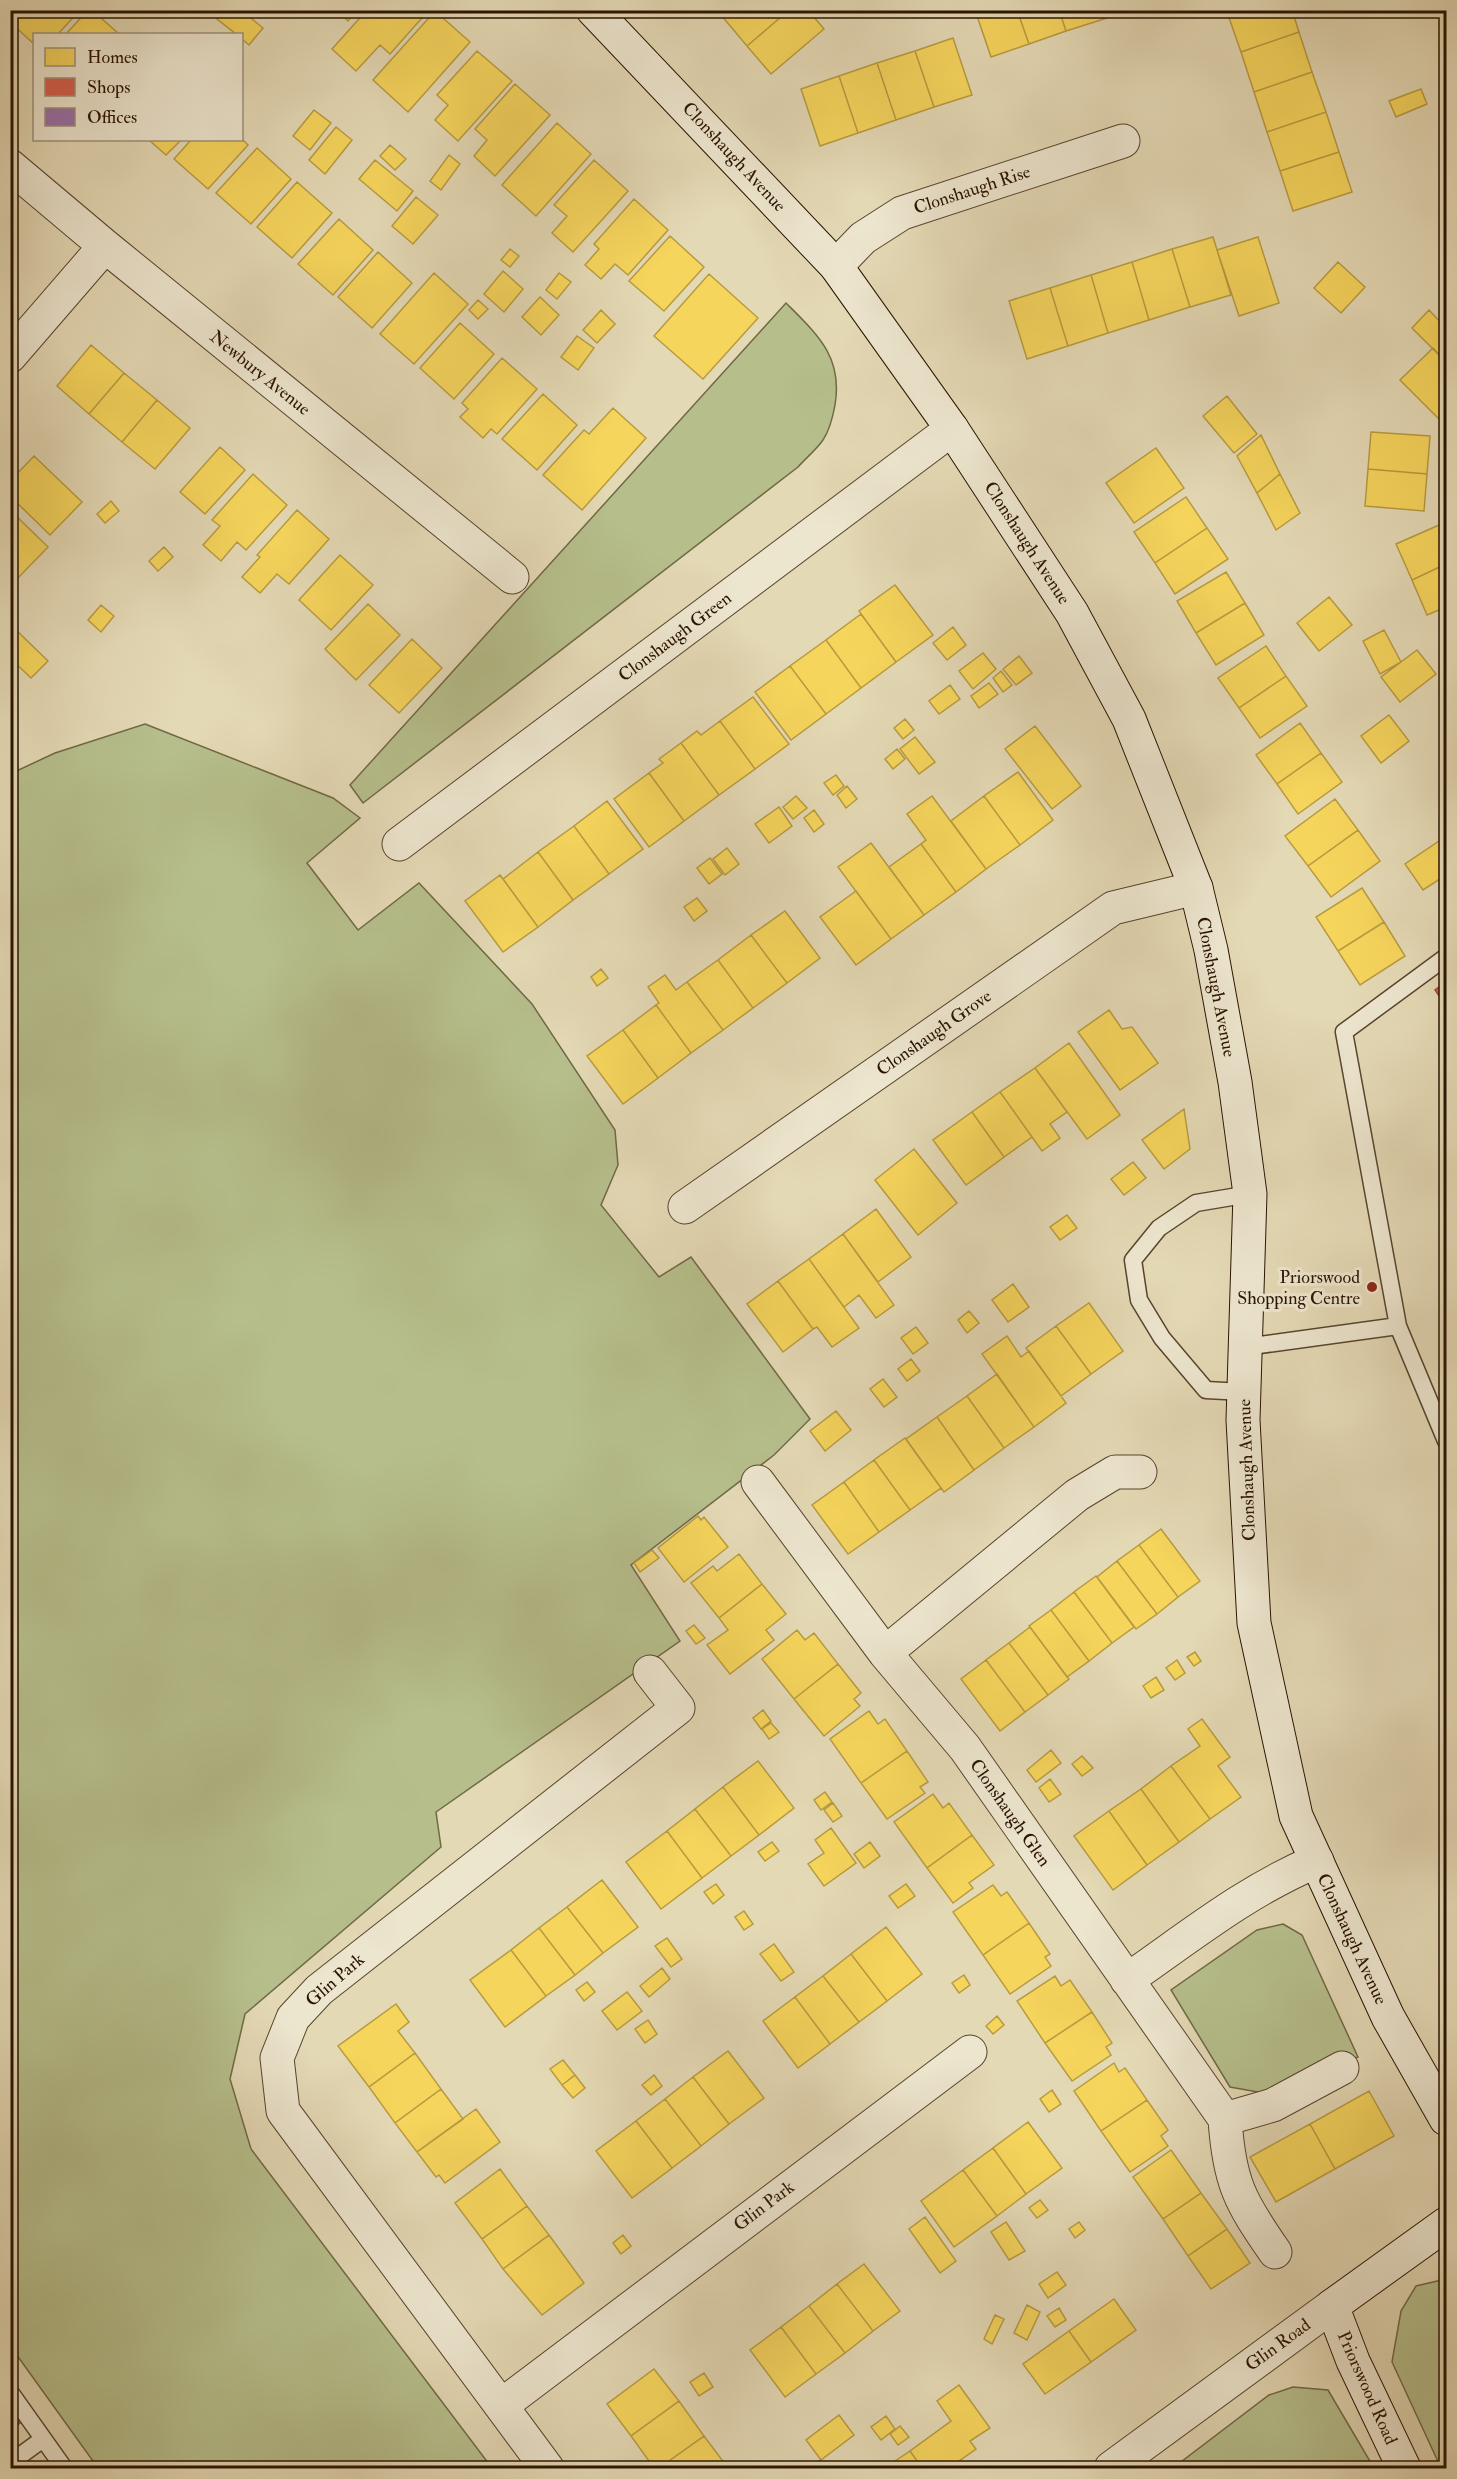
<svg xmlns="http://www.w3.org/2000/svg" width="1457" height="2479" font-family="'IM FELL Double Pica',serif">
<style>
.green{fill:#b6bf8c;stroke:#706946;stroke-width:1.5}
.homes{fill:#f6d55c;stroke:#b89b40;stroke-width:1.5}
.shops{fill:#d6604d;stroke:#a24936;stroke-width:1.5}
.offices{fill:#9970ab;stroke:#775478;stroke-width:1.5}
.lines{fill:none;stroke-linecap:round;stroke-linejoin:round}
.lane-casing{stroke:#58442d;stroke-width:19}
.street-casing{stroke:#58442d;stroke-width:35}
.secondary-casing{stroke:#291300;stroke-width:35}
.lane{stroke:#ede6cf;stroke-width:16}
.street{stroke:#ede6cf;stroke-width:33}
.secondary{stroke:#ede6cf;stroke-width:33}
.poi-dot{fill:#8f2418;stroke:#ede6cf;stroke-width:2}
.labels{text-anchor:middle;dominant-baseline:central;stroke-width:6;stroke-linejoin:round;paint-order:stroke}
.street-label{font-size:18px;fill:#291300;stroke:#ede6cf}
.poi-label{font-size:18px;fill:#291300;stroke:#ede6cf;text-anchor:end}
</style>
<rect width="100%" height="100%" fill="#e4d9b5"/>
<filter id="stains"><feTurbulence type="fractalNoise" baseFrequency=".00333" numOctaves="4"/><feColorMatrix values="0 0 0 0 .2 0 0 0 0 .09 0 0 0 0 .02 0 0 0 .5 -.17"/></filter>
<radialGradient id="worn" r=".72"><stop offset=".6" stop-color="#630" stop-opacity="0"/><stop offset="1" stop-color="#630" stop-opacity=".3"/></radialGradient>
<path class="green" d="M786 303C818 335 843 357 835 405 833 416 829 431 823 440 816 450 806 458 798 467L363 803 350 785Z
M145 724 333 798 360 818 307 863 358 930 419 883 532 1004 615 1130 618 1165 601 1205 659 1277 691 1257 810 1419 774 1455 631 1565 680 1641 436 1812 441 1847 245 2014 230 2079 251 2149 492 2468H98L11 2347 10 774 55 753Z
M1283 1924 1302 1935 1358 2057 1269 2094 1230 2087 1171 1990 1257 1930Z
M1446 2279V2468H1441L1392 2362 1401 2311 1416 2286Z
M1293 2387 1328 2390 1374 2468H1173L1269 2395Z"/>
<path class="homes" d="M18 10H80L58 34H34V44L10 22Z
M88 10H92L119 34H66Z
M202 10H214L209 16Z
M224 10H241L263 28 249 45 242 39V34H236L217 19Z
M336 10H357L348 21Z
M367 10H429L390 54 380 45 356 71 332 49Z
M726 10H789L747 46 721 15Z
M789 10H808L824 29 771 74 747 46Z
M975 10H1017L1029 44 991 57Z
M1017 10H1059L1066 31 1029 44Z
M1059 10H1101L1104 19 1066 31Z
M1101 10H1128L1104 19Z
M1232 10H1292L1299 32 1241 52 1227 12Z
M435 11 470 42 408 112 373 80Z
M1299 32 1312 72 1254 92 1241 52Z
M953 38 972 95 934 107 915 51Z
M477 51 512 81 458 141 435 120 448 105 437 95Z
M915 51 934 107 896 120 877 63Z
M877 63 896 120 858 133 839 76Z
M1312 72 1326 112 1267 132 1254 92Z
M839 76 858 133 820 146 801 89Z
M515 84 550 115 495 176 474 156 487 140 475 129Z
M1421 89 1427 104 1396 117 1389 101Z
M314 110 331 123 310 150 293 136Z
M1326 112 1339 152 1280 171 1267 132Z
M557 123 591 154 536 216 502 185Z
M336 127 352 140 325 174 309 160Z
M242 139 248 145 208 189 174 159 191 140Z
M149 140H181L166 155Z
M390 145 406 159 395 170 380 156Z
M257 148 291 179 251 224 216 193Z
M1339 152 1352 192 1293 211 1280 171Z
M449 155 460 164 441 190 430 181Z
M375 160 413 191 397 211 359 179Z
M594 160 628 191 573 252 552 233 567 216 554 205Z
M297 182 332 213 292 258 257 227Z
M416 197 438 215 413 244 392 226Z
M634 199 668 230 628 275 615 264 601 279 585 265 599 249 594 244Z
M339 219 373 250 333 295 298 264Z
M670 236 704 267 664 311 629 281Z
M1213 237 1231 295 1190 307 1172 249Z
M1258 237 1279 303 1239 316 1217 250Z
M510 249 519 256 510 267 501 260Z
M1172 249 1190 307 1149 320 1132 262Z
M378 252 412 283 372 328 338 297Z
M1132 262 1149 320 1108 333 1091 275Z
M1338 262 1365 287 1341 313 1314 288Z
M503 271 523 289 504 312 484 294Z
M434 273 468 304 414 364 380 334Z
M559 273 571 282 557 299 546 290Z
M709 274 758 318 703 379 654 336Z
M1091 275 1108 333 1068 346 1050 288Z
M1050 288 1068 346 1027 359 1009 301Z
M540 297 559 315 541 335 522 317Z
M478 300 488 309 478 319 469 310Z
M601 310 615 324 597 343 583 330Z
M1429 310 1446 328V362L1412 328Z
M460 323 494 354 454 399 420 368Z
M577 336 594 348 578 370 561 357Z
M91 345 124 373 89 414 57 386Z
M1433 348 1446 362V426L1400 380Z
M502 358 537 389 497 434 491 429 483 438 460 417 468 409 462 403Z
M124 373 157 400 122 442 89 414Z
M543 394 577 425 537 470 502 439Z
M1227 396 1257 434 1234 453 1203 416Z
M157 400 190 428 155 469 122 442Z
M613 408 646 438 582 510 543 475 584 430 589 434Z
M1371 432 1430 436 1427 474 1368 469Z
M1261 435 1280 474 1257 493 1237 456Z
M220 447 245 470 205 514 180 492Z
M1156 448 1184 488 1134 523 1106 483Z
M34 456 82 502 50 535 10 496V481Z
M1368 469 1427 474 1424 511 1365 506Z
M253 474 287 505 246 550 237 542 221 561 203 545 220 526 212 520Z
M1280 474 1300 513 1276 530 1257 493Z
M1186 497 1207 528 1155 563 1134 532Z
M111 501 119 511 105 523 97 514Z
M10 510 48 547 16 580 10 574Z
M297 510 329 539 289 584 277 574 260 593 242 577 260 557 257 555Z
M1446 522V564L1412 580 1396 544Z
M1207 528 1228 559 1175 594 1155 563Z
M164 547 173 557 158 571 149 561Z
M340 555 373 585 331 630 299 600Z
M1446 564V607L1427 615 1412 580Z
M1226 572 1245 603 1196 633 1177 601Z
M895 585 933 635 896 662 859 611Z
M1329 597 1352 625 1319 651 1297 623Z
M1245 603 1264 635 1216 665 1196 633Z
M368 604 400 635 356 680 325 649Z
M101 605 114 616 101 632 88 620Z
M861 614 896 662 861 688 826 640Z
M953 627 966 645 947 660 933 643Z
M14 628 48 661 31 678 10 658V631Z
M1384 630 1401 662 1380 674 1363 641Z
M412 639 442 668 399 713 369 685Z
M826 640 861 688 826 714 790 666Z
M1266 646 1286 676 1239 708 1218 678Z
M1417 650 1436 674 1400 702 1381 677Z
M983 653 996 669 973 689 959 671Z
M1019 656 1032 673 1016 685 1003 669Z
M790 666 826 714 791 740 755 692Z
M1001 671 1012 685 1003 692 993 678Z
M1286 676 1307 706 1260 738 1239 708Z
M989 683 998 694 979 708 971 696Z
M950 685 960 699 939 714 929 701Z
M753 697 789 744 755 769 720 721Z
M1389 715 1409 741 1381 763 1361 736Z
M905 719 914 730 903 739 894 728Z
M720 721 755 769 719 795 681 743 697 731 701 735Z
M1300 723 1321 753 1277 784 1256 755Z
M1035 726 1081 786 1052 809 1005 749Z
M915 737 935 762 919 774 900 749Z
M681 743 719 795 684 821 649 773 663 763 659 759Z
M897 749 905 759 893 769 885 759Z
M1321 753 1342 782 1298 814 1277 784Z
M1018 772 1053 820 1020 845 984 796Z
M649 773 684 821 649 847 614 799Z
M836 775 844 786 833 795 824 783Z
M847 786 857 799 846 808 837 795Z
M796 796 807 808 793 819 783 807Z
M932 796 986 869 956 892 921 844 926 840 907 814Z
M984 796 1020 845 986 869 951 821Z
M1335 799 1358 830 1308 866 1285 836Z
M607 801 643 849 609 874 574 826Z
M779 807 792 826 769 843 755 824Z
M814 810 824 824 814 832 804 818Z
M574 826 609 874 573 900 538 852Z
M1358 830 1380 861 1331 897 1308 866Z
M1442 839 1446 845V875L1423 890 1405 864Z
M871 843 924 915 891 939 838 867Z
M921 844 956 892 924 915 889 867Z
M727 848 739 864 725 875 713 859Z
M538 852 573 900 538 927 503 879Z
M710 858 722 874 709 884 697 868Z
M500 875 538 927 503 952 465 901Z
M1362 888 1384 922 1338 951 1316 917Z
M856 891 891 939 856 965 820 917Z
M697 898 707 911 694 921 684 907Z
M785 911 820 958 787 983 751 935Z
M1384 922 1405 956 1360 985 1338 951Z
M751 935 787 983 753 1008 718 960Z
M718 960 753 1008 723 1030 687 982Z
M601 969 608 978 597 986 591 977Z
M665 975 676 990 687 982 723 1030 691 1053 656 1005 659 1003 648 987Z
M656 1005 691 1053 658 1078 623 1030Z
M1109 1010 1122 1029 1132 1027 1158 1063 1120 1090 1078 1032Z
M623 1030 658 1078 623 1104 587 1056Z
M1069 1043 1120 1115 1087 1139 1035 1068Z
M1035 1068 1067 1112 1050 1124 1060 1138 1042 1151 1000 1092Z
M1000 1092 1032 1137 1004 1157 972 1112Z
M1184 1109 1190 1149 1164 1169 1142 1140Z
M972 1112 1004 1157 966 1185 933 1140Z
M914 1149 957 1203 918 1235 875 1180Z
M1133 1162 1146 1178 1124 1195 1111 1179Z
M876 1209 911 1257 878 1282 843 1234Z
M1067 1215 1077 1228 1060 1240 1050 1227Z
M843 1234 894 1305 876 1318 859 1295 844 1307 809 1259Z
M809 1259 859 1328 832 1347 817 1327 813 1329 778 1281Z
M778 1281 813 1329 783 1352 747 1304Z
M1013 1284 1029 1307 1008 1322 992 1300Z
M1089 1303 1123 1351 1091 1374 1056 1326Z
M969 1311 979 1323 967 1333 958 1320Z
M1056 1326 1091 1374 1061 1396 1026 1348Z
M916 1327 928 1343 913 1354 901 1338Z
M1007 1336 1021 1357 1029 1351 1066 1403 1034 1427 982 1354Z
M911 1359 920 1371 907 1381 898 1369Z
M997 1374 1034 1427 1004 1448 967 1396Z
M883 1379 897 1397 884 1407 870 1389Z
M967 1396 1004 1448 974 1470 937 1417Z
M836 1411 851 1430 825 1451 810 1431Z
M937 1417 974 1470 944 1492 906 1439Z
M905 1438 941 1488 910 1510 874 1460Z
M874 1460 910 1510 879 1532 844 1482Z
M844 1482 879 1532 848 1554 812 1505Z
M698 1516 701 1520 704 1517 728 1547 684 1582 658 1548Z
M1161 1529 1200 1581 1178 1597 1139 1545Z
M1139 1545 1178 1597 1157 1614 1117 1561Z
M652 1550 659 1558 640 1572 634 1563Z
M739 1554 762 1584 719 1618 691 1583 713 1566 717 1571Z
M1117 1561 1157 1614 1136 1629 1097 1577Z
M1096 1576 1134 1627 1112 1643 1074 1592Z
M762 1584 786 1614 766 1630 774 1640 730 1674 707 1645 728 1630 719 1618Z
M1074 1592 1112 1643 1089 1661 1051 1610Z
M1051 1610 1089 1661 1067 1677 1029 1626Z
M694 1625 705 1638 696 1644 686 1631Z
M1030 1627 1069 1679 1048 1695 1009 1643Z
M797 1630 805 1640 814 1633 838 1664 794 1699 762 1659Z
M1009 1643 1048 1695 1025 1712 986 1660Z
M1195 1652 1201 1661 1194 1666 1187 1657Z
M986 1660 1025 1712 1000 1731 961 1679Z
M1177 1660 1185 1673 1175 1680 1166 1668Z
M838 1664 861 1693 854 1699 860 1706 824 1736 794 1699Z
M1156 1677 1164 1690 1151 1698 1143 1686Z
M763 1710 771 1721 761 1729 753 1718Z
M869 1711 878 1724 885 1719 907 1751 861 1783 830 1739Z
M1202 1719 1230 1757 1218 1766 1241 1797 1210 1819 1171 1766 1200 1746 1188 1729Z
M771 1723 779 1732 769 1739 762 1729Z
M1051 1750 1061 1763 1036 1782 1027 1770Z
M907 1751 928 1782 920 1787 925 1793 887 1819 861 1783Z
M1082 1756 1093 1768 1082 1776 1072 1764Z
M758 1761 794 1808 759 1835 723 1787Z
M1171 1766 1210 1819 1179 1842 1141 1789Z
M1050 1779 1061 1794 1049 1802 1039 1788Z
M723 1787 759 1835 731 1856 695 1809Z
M1141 1789 1179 1842 1147 1865 1109 1811Z
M825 1792 832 1802 821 1810 814 1800Z
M933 1794 943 1808 949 1803 972 1835 927 1868 894 1822Z
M833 1803 842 1816 833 1822 824 1810Z
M695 1809 731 1856 702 1878 667 1831Z
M1109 1811 1147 1865 1113 1890 1074 1836Z
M831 1828 856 1863 824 1886 808 1864 824 1853 815 1840Z
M667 1831 702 1878 661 1909 626 1862Z
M972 1835 994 1865 969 1883 973 1888 953 1903 927 1868Z
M772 1842 779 1851 765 1861 758 1852Z
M870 1842 880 1856 864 1868 854 1854Z
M602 1880 638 1927 603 1953 567 1907Z
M716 1884 724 1895 713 1904 704 1892Z
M906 1884 915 1896 898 1908 889 1896Z
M993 1885 1001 1896 1007 1892 1029 1923 983 1955 953 1912Z
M567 1907 603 1953 575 1975 539 1928Z
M744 1911 753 1924 744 1930 735 1917Z
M1029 1923 1050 1954 1045 1957 1051 1966 1010 1994 983 1955Z
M886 1927 922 1974 887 2001 851 1954Z
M539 1928 575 1975 546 1996 511 1950Z
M667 1938 682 1959 671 1967 655 1946Z
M774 1944 794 1972 781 1981 760 1954Z
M511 1950 546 1996 505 2027 470 1980Z
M851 1954 887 2001 859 2022 823 1976Z
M662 1968 670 1979 649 1997 640 1986Z
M964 1975 970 1985 959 1993 952 1983Z
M823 1976 859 2022 830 2044 795 1997Z
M1055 1976 1061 1986 1070 1980 1092 2012 1045 2043 1017 2001Z
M587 1982 595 1992 584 2001 576 1990Z
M627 1992 642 2011 617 2030 602 2011Z
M795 1997 830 2044 798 2068 763 2021Z
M396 2004 409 2022 398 2031 415 2053 369 2087 338 2046Z
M1092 2012 1112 2043 1106 2047 1111 2055 1072 2081 1045 2043Z
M997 2016 1004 2025 993 2034 986 2026Z
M648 2020 657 2034 645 2043 635 2029Z
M728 2051 764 2098 729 2124 693 2077Z
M415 2053 441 2089 395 2123 369 2087Z
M563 2060 575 2075 562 2085 550 2069Z
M1114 2063 1119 2072 1125 2068 1147 2100 1101 2131 1074 2091Z
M575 2075 585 2088 573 2098 562 2085Z
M654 2075 662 2086 651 2095 642 2085Z
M693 2077 729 2124 701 2146 665 2099Z
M441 2089 463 2119 417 2152 395 2123Z
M1052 2090 1061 2104 1049 2112 1040 2099Z
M1369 2091 1394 2136 1335 2169 1310 2124Z
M665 2099 701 2146 672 2168 636 2121Z
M1147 2100 1168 2130 1161 2136 1168 2146 1130 2172 1101 2131Z
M476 2109 500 2142 445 2183 439 2175 436 2177 417 2152Z
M636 2121 672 2168 632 2198 596 2151Z
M1028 2122 1062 2168 1026 2194 993 2148Z
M1310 2124 1335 2169 1276 2202 1250 2157Z
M993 2148 1026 2194 997 2216 963 2170Z
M1171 2150 1201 2193 1163 2219 1133 2177Z
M500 2169 527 2206 482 2239 455 2203Z
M963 2170 997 2216 954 2247 921 2201Z
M1201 2193 1227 2229 1188 2256 1163 2219Z
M1040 2200 1048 2210 1037 2218 1029 2208Z
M527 2206 549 2235 503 2269 482 2239Z
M925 2217 956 2261 940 2273 909 2229Z
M1006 2222 1025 2251 1009 2260 991 2232Z
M1079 2222 1085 2230 1075 2238 1069 2229Z
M1227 2229 1250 2263 1211 2289 1188 2256Z
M549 2235 584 2283 542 2315 503 2269Z
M623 2235 631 2246 621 2254 613 2243Z
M864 2264 900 2311 873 2331 837 2284Z
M1057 2272 1066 2285 1048 2298 1039 2284Z
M837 2284 873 2331 845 2353 809 2306Z
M1114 2299 1136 2330 1091 2362 1069 2331Z
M1027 2305 1040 2312 1027 2340 1014 2333Z
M809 2306 845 2353 816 2374 781 2327Z
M1059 2308 1066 2320 1055 2327 1047 2316Z
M995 2315 1004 2319 992 2344 984 2339Z
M781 2327 816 2374 785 2397 750 2350Z
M1069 2331 1091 2362 1045 2394 1023 2364Z
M654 2369 679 2401 631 2436 607 2404Z
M704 2373 713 2387 699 2396 690 2382Z
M959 2385 990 2428 970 2441 976 2449 949 2468H922L910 2451 951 2421 937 2401Z
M679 2401 704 2436 659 2468H654L631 2436Z
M839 2415 854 2435 821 2460 806 2440Z
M886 2416 895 2429 881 2440 871 2427Z
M900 2426 909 2437 898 2445 890 2434Z
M704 2436 728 2468H659Z
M910 2451 922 2468H885Z
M820 2460 826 2468H809Z"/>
<path class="shops" d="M1446 982V1006L1435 990Z"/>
<path class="offices" d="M10 2411 20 2423 10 2430Z"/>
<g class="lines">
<g class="lane-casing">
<path id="lane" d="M1446 957 1344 1032 1398 1326 1446 1441
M1245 1347 1398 1326
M1244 1392 1206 1390 1162 1338 1139 1300 1133 1260 1159 1228 1196 1203 1250 1194
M10 2392 64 2468
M10 2463 43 2439"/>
</g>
<g class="street-casing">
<path id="street" d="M10 166 105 246 512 577
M836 266 863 238 902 213 1123 141
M10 356 105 246
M399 844 952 429
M685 1207 1113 908 1196 888
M758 1482 885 1653 965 1748 1225 2119C1229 2182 1240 2202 1275 2252
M885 1653 1077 1495 1115 1472H1140
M1127 1980C1188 1938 1247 1890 1317 1861
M1225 2119 1273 2105 1342 2068
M502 2405 970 2052
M547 2468 283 2111 277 2058 293 2018 319 1990 678 1708 650 1672
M1111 2468 1332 2306"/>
</g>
<g class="secondary-casing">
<path id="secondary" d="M593 10 836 266 952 429 1072 613 1129 719 1196 888 1211 950 1235 1082 1250 1194 1243 1420 1254 1623 1296 1816 1388 2017 1446 2119
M1404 2468 1353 2361 1332 2306 1446 2224"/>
</g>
<use href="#lane" class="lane"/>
<use href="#street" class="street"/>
<use href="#secondary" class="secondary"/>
</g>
<circle class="poi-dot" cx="1372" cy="1287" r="6"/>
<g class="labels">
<g class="street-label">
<text transform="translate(734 157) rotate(47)">Clonshaugh Avenue</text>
<text transform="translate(972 190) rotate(-18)">Clonshaugh Rise</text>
<text transform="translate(260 373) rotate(39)">Newbury Avenue</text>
<text transform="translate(1027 543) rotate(57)">Clonshaugh Avenue</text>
<text transform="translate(675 637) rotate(-37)">Clonshaugh Green</text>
<text transform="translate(1216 987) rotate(79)">Clonshaugh Avenue</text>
<text transform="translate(934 1033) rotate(-35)">Clonshaugh Grove</text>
<text transform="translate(1247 1470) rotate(-92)">Clonshaugh Avenue</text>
<text transform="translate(1010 1813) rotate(55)">Clonshaugh Glen</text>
<text transform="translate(1352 1939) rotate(65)">Clonshaugh Avenue</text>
<text transform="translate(335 1980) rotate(-41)">Glin Park</text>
<text transform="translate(764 2206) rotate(-37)">Glin Park</text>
<text transform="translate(1278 2345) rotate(-36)">Glin Road</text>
<text transform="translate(1367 2388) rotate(66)">Priorswood Road</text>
</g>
<g class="poi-label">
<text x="1360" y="1277">Priorswood<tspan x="1360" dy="21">Shopping Centre</tspan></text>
</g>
</g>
<rect width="1457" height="2479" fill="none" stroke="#e4d9b5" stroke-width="36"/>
<rect x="12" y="12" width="1433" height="2455" fill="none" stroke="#291300" stroke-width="3"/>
<rect x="18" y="18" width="1421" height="2443" fill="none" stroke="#291300" stroke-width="1.5"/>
<rect x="33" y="33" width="210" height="108" fill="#ede6cf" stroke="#9f927c" stroke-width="1.5"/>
<rect x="45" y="48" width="30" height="18" fill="#f6d55c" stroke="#9f927c" stroke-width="1.5"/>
<text x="87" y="63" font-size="18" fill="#291300">Homes</text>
<rect x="45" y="78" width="30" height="18" fill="#d6604d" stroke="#9f927c" stroke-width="1.5"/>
<text x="87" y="93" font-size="18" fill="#291300">Shops</text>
<rect x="45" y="108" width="30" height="18" fill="#9970ab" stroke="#9f927c" stroke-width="1.5"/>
<text x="87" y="123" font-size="18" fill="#291300">Offices</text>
<rect width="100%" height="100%" filter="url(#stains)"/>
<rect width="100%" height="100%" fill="url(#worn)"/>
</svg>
